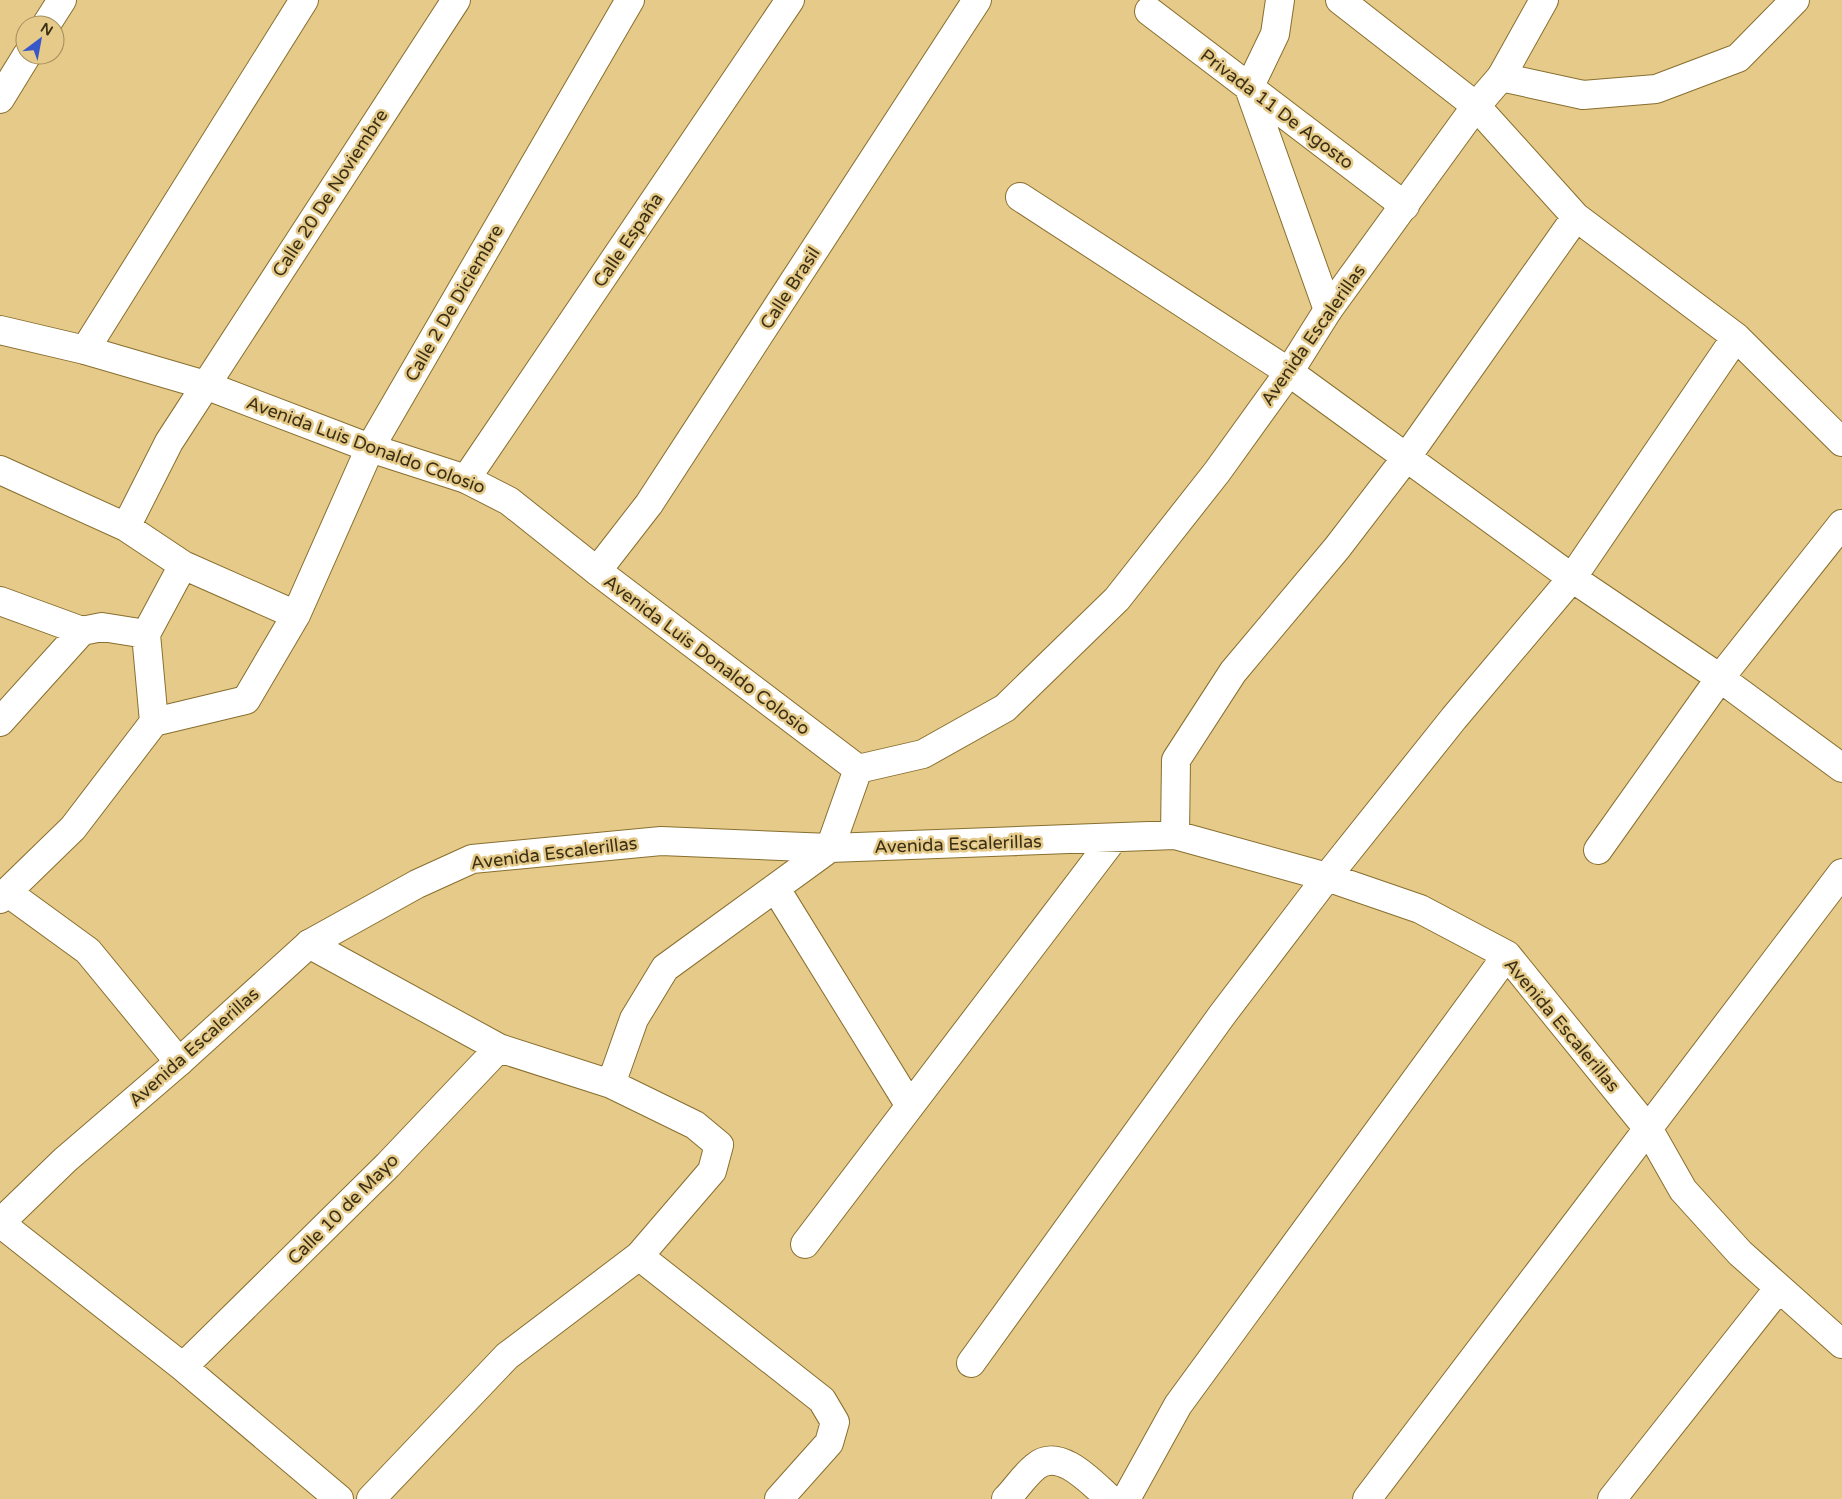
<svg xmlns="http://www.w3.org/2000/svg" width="1842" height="1499" font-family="'Varela Round',sans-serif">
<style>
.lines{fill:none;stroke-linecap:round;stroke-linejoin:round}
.street-casing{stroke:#886f2f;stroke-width:30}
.secondary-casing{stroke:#886f2f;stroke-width:30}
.street{stroke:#fff;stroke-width:28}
.secondary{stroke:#fff;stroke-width:28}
.labels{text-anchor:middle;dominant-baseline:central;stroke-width:5;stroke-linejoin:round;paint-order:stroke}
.street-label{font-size:18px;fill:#3b3016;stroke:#e5ca89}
</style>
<rect width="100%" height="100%" fill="#e5ca89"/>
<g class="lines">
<g class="street-casing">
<path id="street" d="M1280 0 1275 34 1249 88 1328 310
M1340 0 1476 106 1576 217 1736 337 1842 442
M1149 11 1405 206
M46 25 62 0
M1501 77 1544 0
M0 99 27 55
M1020 197 1289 372 1572 578 1720 678 1842 768
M85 350 304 0
M0 470 126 527 183 565 296 615
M466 479 790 0
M126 527 169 442 456 0
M597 571 649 504 977 0
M0 601 82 631
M0 722 82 631 102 627 146 634 183 565
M154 722 246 700 296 615 370 448 630 0
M1175 835 1176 760 1233 672 1337 548 1406 458 1576 217
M1598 850 1720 678 1842 524
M776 889 910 1106
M7 892 88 951 179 1062
M0 899 73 828 154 722 146 634
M309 944 499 1048 611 1084 695 1125 719 1145 712 1171 639 1256 507 1356 371 1499
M611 1084 634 1019 665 968 830 848 1175 835 1327 877 1420 909 1507 955 1649 1130 1683 1190 1740 1253 1842 1344
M0 1223 183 1367 339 1499
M805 1244 1113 839
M639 1256 822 1400 835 1422 829 1443 779 1499
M971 1363 1222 1015 1327 877 1454 718 1572 578 1736 337
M183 1367 388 1165 499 1048
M1006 1499C1016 1489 1024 1476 1035 1467 1059 1445 1093 1484 1110 1499
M1126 1499 1178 1405 1507 955
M1367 1499 1842 873
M1612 1499 1778 1289"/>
</g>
<g class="secondary-casing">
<path id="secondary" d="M0 330 85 350 205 385 370 448 466 479 509 501 597 571 858 769
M858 769 923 754 1005 708 1117 599 1217 472 1289 372 1328 310 1476 106 1501 77 1583 95 1656 89 1738 58 1795 0
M0 1223 65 1160 179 1062 309 944 417 884 472 859 661 841 830 848 858 769"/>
</g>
<use href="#street" class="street"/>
<use href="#secondary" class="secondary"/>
</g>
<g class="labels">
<g class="street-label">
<text transform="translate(1277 109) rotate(37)">Privada 11 De Agosto</text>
<text transform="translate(330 193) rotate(-57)">Calle 20 De Noviembre</text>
<text transform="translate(628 240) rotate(-56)">Calle España</text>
<text transform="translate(790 288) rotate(-57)">Calle Brasil</text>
<text transform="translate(454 303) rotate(-60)">Calle 2 De Diciembre</text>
<text transform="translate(1313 335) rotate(-55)">Avenida Escalerillas</text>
<text transform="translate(366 445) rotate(20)">Avenida Luis Donaldo Colosio</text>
<text transform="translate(707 655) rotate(37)">Avenida Luis Donaldo Colosio</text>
<text transform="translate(958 844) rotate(-2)">Avenida Escalerillas</text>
<text transform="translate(554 853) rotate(-7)">Avenida Escalerillas</text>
<text transform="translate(1562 1025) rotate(50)">Avenida Escalerillas</text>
<text transform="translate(194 1047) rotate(-42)">Avenida Escalerillas</text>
<text transform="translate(343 1209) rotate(-45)">Calle 10 de Mayo</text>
</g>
</g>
<g transform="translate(40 40) rotate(32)"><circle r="24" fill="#e5ca89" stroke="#a18c5b"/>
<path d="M0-4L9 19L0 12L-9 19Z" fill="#3858c9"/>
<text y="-8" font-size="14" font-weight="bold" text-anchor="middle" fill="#3b3016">N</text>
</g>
</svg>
